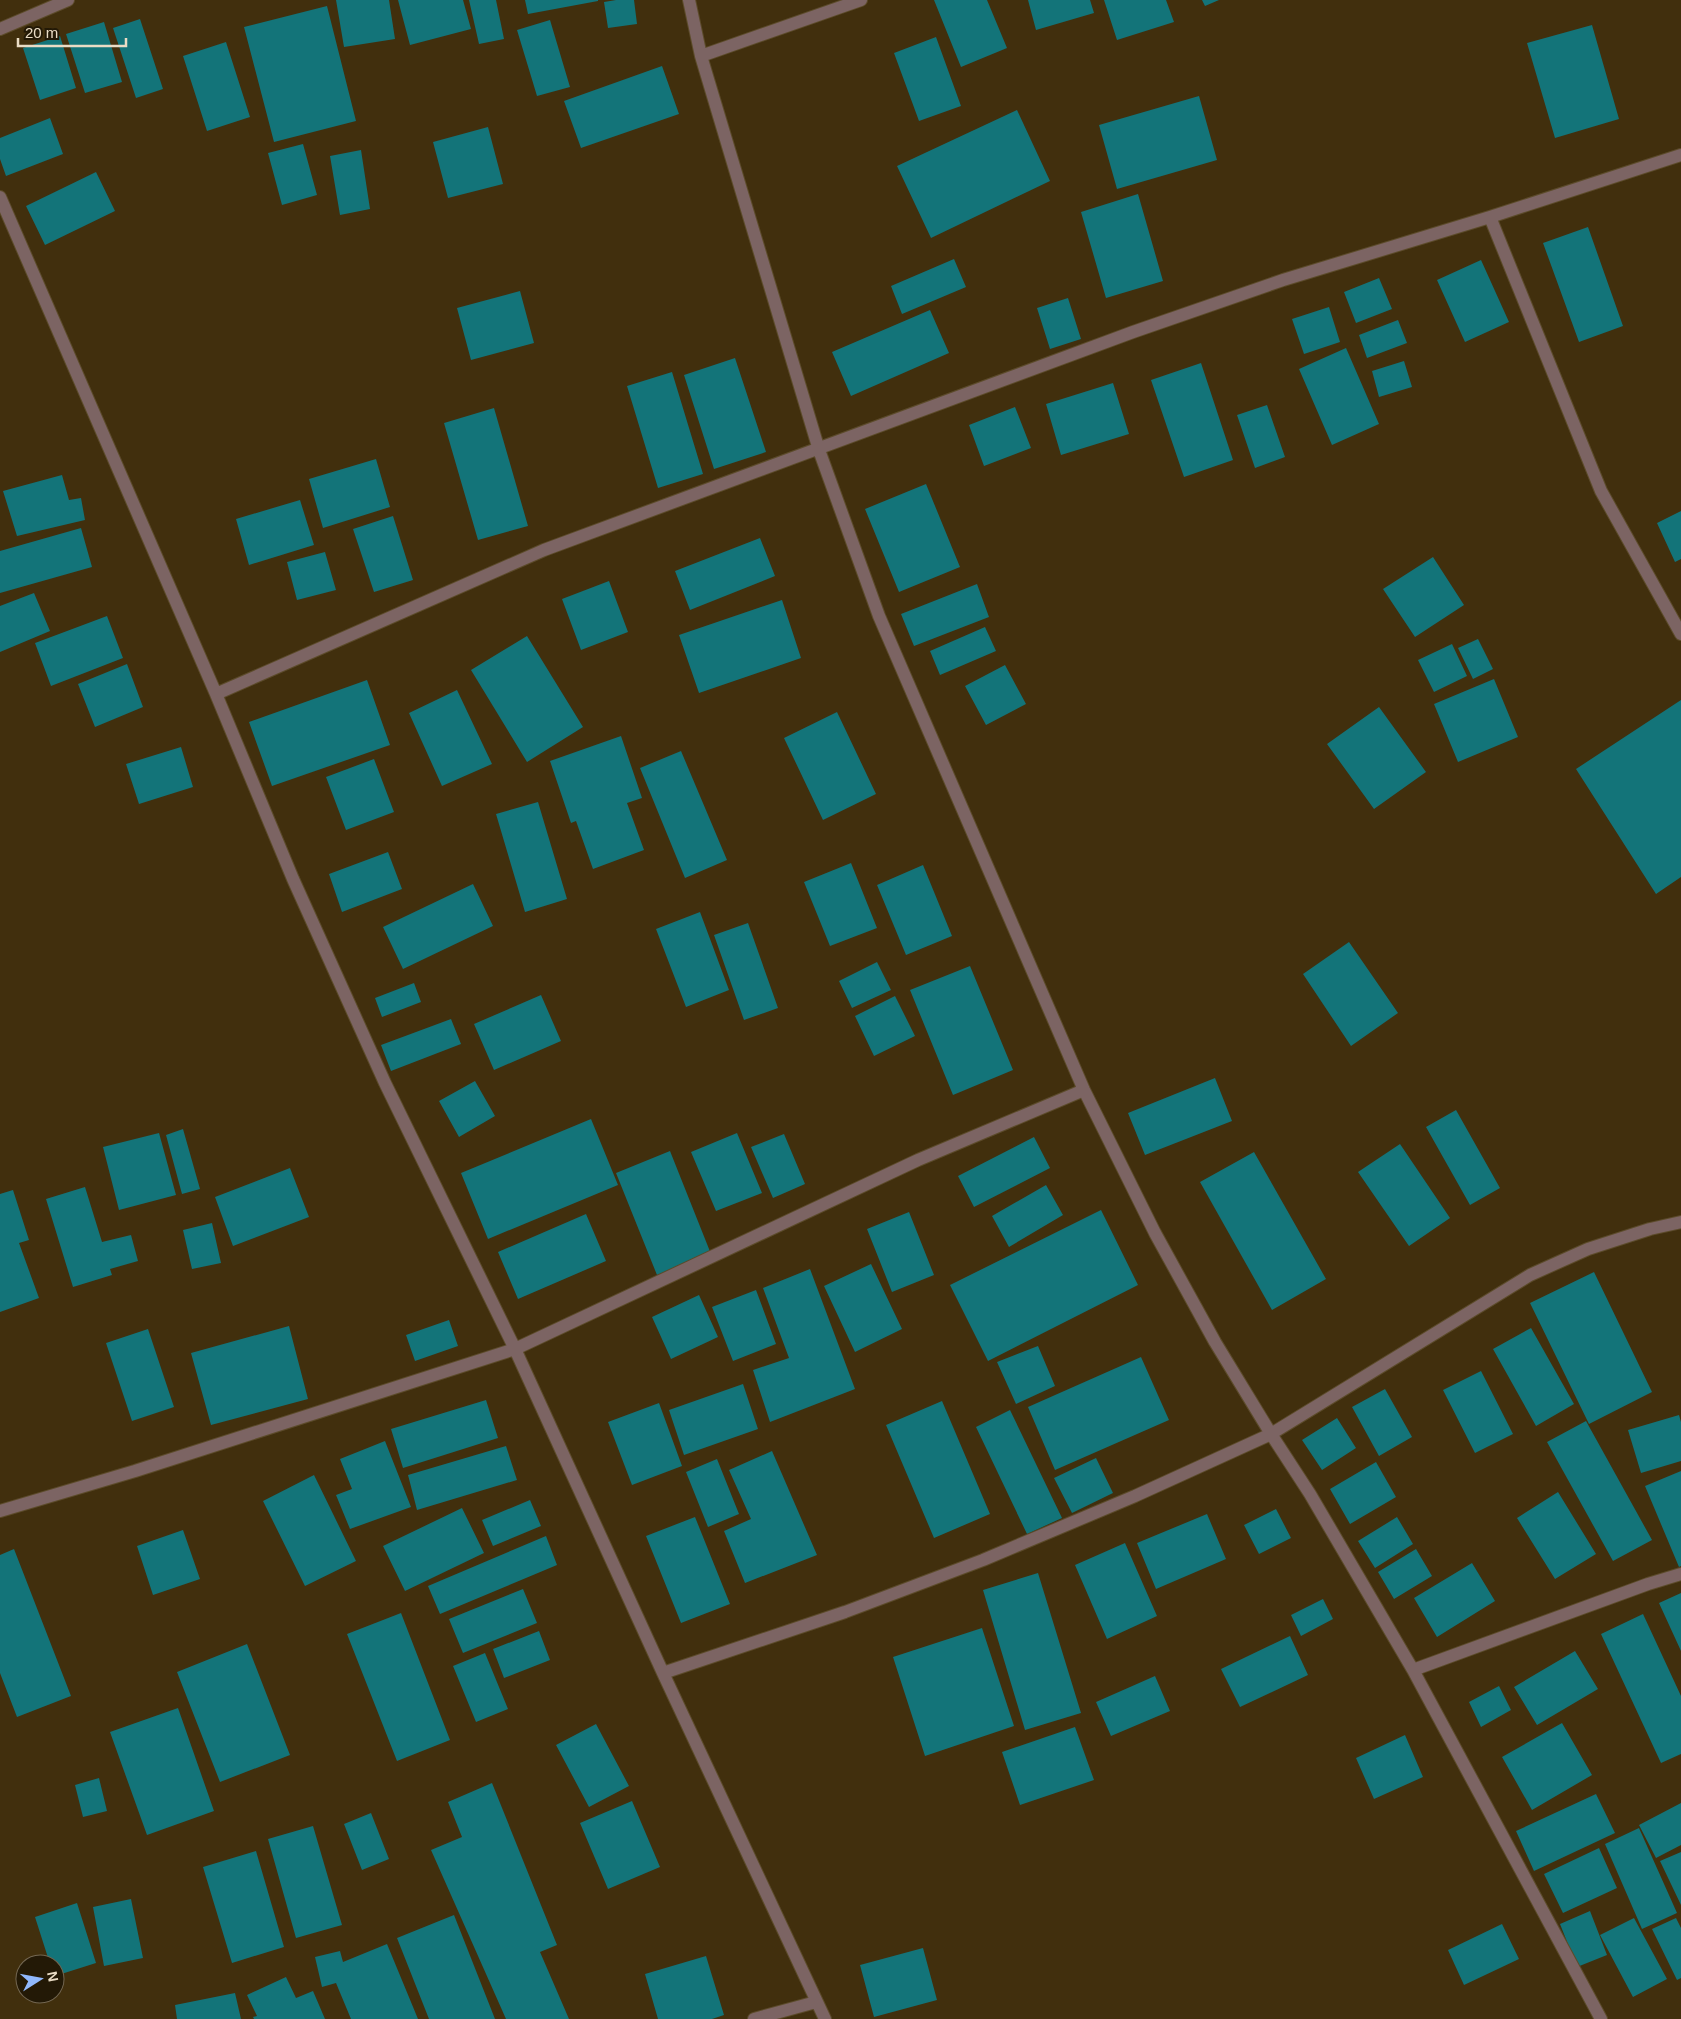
<svg xmlns="http://www.w3.org/2000/svg" width="1681" height="2019" font-family="Arial,sans-serif">
<style>
.building{fill:#137479}
.lines{fill:none;stroke-linecap:round;stroke-linejoin:round}
.minor-casing{stroke:#5c4b2a;stroke-width:14}
.minor{stroke:#7c6463;stroke-width:12}
</style>
<rect width="100%" height="100%" fill="#412f0d"/>
<path class="building" d="M336 0H389L395 39 344 47Z
M398 0H463L471 29 410 45Z
M469 0H496L504 39 479 44Z
M525 0H598V1L528 14Z
M616 0H634L637 24 608 28 604 2Z
M934 0H987L1007 48 961 67Z
M1028 0H1090L1094 13 1036 30Z
M1104 0H1166L1174 22 1117 40Z
M1202 0H1219L1205 6Z
M327 6 356 121 274 142 244 27Z
M140 19 163 89 136 98 113 28Z
M550 20 570 87 537 96 517 30Z
M104 22 122 82 85 93 66 34Z
M1592 25 1619 119 1555 138 1527 43Z
M60 36 76 88 40 100 23 48Z
M936 37 961 106 919 121 894 53Z
M226 42 250 117 207 131 183 56Z
M662 66 679 114 581 148 564 101Z
M1199 96 1217 160 1117 189 1099 125Z
M1017 110 1050 181 931 238 897 166Z
M50 118 63 154 6 176 0 159V138Z
M488 127 503 184 448 198 433 142Z
M303 144 317 195 282 205 268 153Z
M361 150 370 209 340 215 330 156Z
M96 172 115 211 45 245 26 206Z
M1138 194 1163 281 1106 298 1081 212Z
M1588 227 1623 326 1579 342 1543 243Z
M954 259 966 287 902 314 891 286Z
M1481 260 1509 322 1465 342 1437 280Z
M1379 278 1392 309 1356 323 1344 292Z
M520 291 534 343 471 360 457 308Z
M1068 298 1081 339 1050 349 1037 308Z
M1329 307 1340 342 1304 354 1292 319Z
M930 310 949 353 851 396 832 352Z
M1398 320 1407 343 1367 358 1359 335Z
M1346 348 1379 424 1332 445 1299 369Z
M735 358 766 452 714 469 684 375Z
M1404 361 1412 387 1379 397 1372 371Z
M1201 363 1233 460 1184 477 1151 380Z
M672 372 703 474 658 488 627 386Z
M1113 383 1129 434 1061 455 1046 404Z
M1267 405 1285 457 1255 468 1237 415Z
M1015 407 1031 448 984 466 969 425Z
M494 408 528 526 478 540 444 423Z
M376 459 390 507 323 528 309 479Z
M62 475 69 500 81 498 85 520 17 536 3 491Z
M926 484 960 567 899 592 865 509Z
M300 500 314 545 249 565 236 519Z
M1681 511V559L1675 562 1657 523Z
M393 516 413 580 374 592 353 529Z
M81 528 92 567 0 593V551Z
M760 538 775 576 690 610 675 571Z
M325 552 336 590 297 600 287 562Z
M1433 557 1464 605 1415 637 1383 589Z
M609 581 628 632 581 650 562 599Z
M977 584 989 617 914 646 901 614Z
M34 593 50 631 0 652V606Z
M782 600 801 658 699 693 679 635Z
M107 616 123 658 51 686 35 643Z
M985 627 996 651 940 675 930 651Z
M527 636 583 727 527 762 471 670Z
M1478 639 1493 669 1473 679 1458 648Z
M1452 644 1467 676 1434 692 1418 660Z
M127 664 143 707 95 727 78 684Z
M1005 665 1026 704 986 725 965 686Z
M1494 679 1518 737 1458 762 1434 704Z
M367 680 390 745 272 786 249 722Z
M457 690 492 764 442 786 409 713Z
M1681 700V877L1656 894 1576 769Z
M1379 707 1426 772 1374 809 1327 744Z
M837 712 876 794 823 820 784 738Z
M621 736 642 798 627 803 644 850 593 869 576 821 571 823 550 761Z
M181 747 193 787 139 804 126 764Z
M681 751 727 860 685 878 640 768Z
M374 759 394 812 346 830 326 777Z
M538 802 567 899 525 912 496 814Z
M388 852 402 889 342 912 329 874Z
M851 863 877 928 830 946 804 882Z
M923 865 952 936 906 955 877 885Z
M473 884 493 926 403 969 383 927Z
M700 912 729 990 686 1007 656 929Z
M748 923 778 1008 744 1020 714 935Z
M1349 942 1398 1013 1351 1046 1303 974Z
M877 962 891 990 852 1008 839 981Z
M970 966 1013 1070 953 1095 910 990Z
M414 983 421 1002 382 1017 375 998Z
M541 995 561 1041 494 1070 474 1024Z
M895 996 915 1036 874 1056 855 1016Z
M451 1019 461 1044 391 1071 381 1045Z
M1215 1078 1232 1121 1145 1155 1128 1113Z
M475 1081 495 1116 459 1137 439 1101Z
M1456 1110 1500 1188 1470 1205 1426 1127Z
M591 1119 618 1185 488 1239 461 1173Z
M183 1129 200 1189 182 1194 166 1135Z
M159 1133 176 1195 119 1210 103 1147Z
M737 1133 762 1193 716 1211 691 1152Z
M784 1134 805 1184 773 1198 751 1147Z
M1034 1137 1050 1168 974 1207 958 1176Z
M1400 1144 1450 1218 1409 1246 1358 1172Z
M670 1151 711 1254 657 1275 616 1173Z
M1254 1152 1326 1279 1272 1310 1200 1182Z
M290 1168 309 1217 233 1246 215 1197Z
M1046 1185 1063 1215 1009 1247 992 1216Z
M85 1187 102 1242 131 1235 138 1261 110 1269 112 1275 73 1287 46 1199Z
M13 1190 29 1240 19 1243 39 1298 0 1312V1194Z
M1101 1210 1138 1285 988 1361 950 1285Z
M909 1212 934 1275 892 1292 867 1229Z
M586 1214 606 1261 518 1299 498 1252Z
M212 1223 221 1263 192 1269 183 1230Z
M871 1264 902 1329 855 1352 824 1286Z
M810 1269 855 1389 770 1422 753 1370 789 1358 763 1288Z
M1594 1272 1652 1392 1589 1424 1530 1303Z
M756 1290 776 1344 733 1361 712 1307Z
M699 1295 718 1337 671 1359 652 1317Z
M449 1320 458 1346 415 1361 406 1335Z
M289 1326 308 1399 211 1425 191 1353Z
M1531 1328 1574 1404 1536 1426 1493 1349Z
M148 1329 174 1407 132 1421 106 1343Z
M1038 1346 1055 1386 1016 1404 997 1362Z
M1141 1357 1169 1420 1055 1470 1028 1407Z
M1481 1371 1513 1434 1475 1453 1443 1390Z
M743 1384 758 1429 684 1455 669 1410Z
M1385 1389 1412 1437 1379 1456 1352 1407Z
M486 1400 498 1438 403 1468 391 1429Z
M942 1401 990 1514 934 1538 886 1425Z
M659 1403 682 1466 632 1485 608 1422Z
M1010 1410 1062 1518 1027 1534 976 1427Z
M1679 1415 1681 1422V1461L1641 1473 1628 1430Z
M1337 1418 1356 1448 1322 1470 1302 1440Z
M1586 1421 1652 1540 1613 1561 1547 1442Z
M385 1441 411 1507 350 1529 336 1495 352 1489 340 1459Z
M506 1446 517 1480 417 1510 408 1475Z
M772 1451 817 1555 745 1583 724 1531 751 1519 729 1470Z
M1096 1458 1113 1493 1072 1513 1054 1478Z
M717 1459 739 1514 708 1527 686 1472Z
M1376 1462 1396 1497 1350 1524 1330 1489Z
M1681 1471V1566L1679 1567 1645 1486Z
M314 1475 356 1561 305 1586 263 1501Z
M1558 1492 1596 1554 1555 1579 1517 1518Z
M530 1500 541 1526 493 1546 482 1520Z
M462 1508 484 1553 405 1591 383 1546Z
M1276 1509 1291 1538 1259 1554 1244 1525Z
M1207 1514 1226 1559 1156 1589 1137 1543Z
M695 1517 730 1604 681 1623 646 1536Z
M1397 1517 1413 1544 1375 1568 1358 1541Z
M183 1530 200 1579 153 1595 137 1546Z
M546 1536 557 1565 440 1614 428 1586Z
M1125 1543 1157 1616 1107 1639 1075 1565Z
M14 1549 71 1696 17 1717 0 1673V1555Z
M1416 1549 1432 1576 1394 1599 1378 1572Z
M1472 1563 1495 1601 1437 1637 1414 1598Z
M1038 1573 1081 1713 1025 1730 983 1590Z
M523 1589 537 1623 463 1653 449 1619Z
M1681 1593V1651L1659 1603Z
M1323 1599 1333 1619 1301 1636 1291 1615Z
M401 1613 450 1740 397 1761 347 1634Z
M1643 1614 1681 1696V1754L1661 1763 1601 1634Z
M982 1628 1014 1726 925 1756 893 1657Z
M539 1631 550 1660 504 1678 493 1649Z
M1290 1636 1308 1675 1240 1707 1221 1669Z
M247 1644 290 1755 220 1782 177 1672Z
M1575 1651 1598 1689 1537 1725 1514 1687Z
M485 1653 508 1709 476 1722 453 1666Z
M1155 1676 1170 1711 1111 1736 1096 1702Z
M1499 1686 1511 1710 1481 1727 1469 1702Z
M178 1708 214 1811 147 1835 110 1732Z
M1562 1723 1592 1775 1532 1810 1502 1757Z
M596 1724 629 1786 589 1807 556 1745Z
M1075 1727 1094 1780 1020 1805 1002 1752Z
M1405 1735 1423 1777 1374 1799 1356 1758Z
M99 1778 107 1811 83 1817 75 1785Z
M492 1783 557 1945 540 1952 569 2019H506L431 1850 462 1837 448 1802Z
M1596 1794 1615 1833 1534 1871 1516 1831Z
M632 1801 660 1867 608 1889 580 1823Z
M1681 1803V1845L1656 1858 1639 1825Z
M371 1813 389 1859 362 1870 344 1824Z
M313 1826 342 1925 296 1938 268 1839Z
M1639 1828 1677 1913 1642 1929 1605 1844Z
M1599 1848 1617 1888 1563 1913 1544 1874Z
M256 1851 284 1947 232 1963 203 1867Z
M1681 1852V1905L1660 1861Z
M131 1899 143 1958 104 1966 93 1907Z
M77 1903 96 1963 55 1976V1964H50L35 1917Z
M1590 1911 1607 1955 1577 1967 1560 1924Z
M454 1915 495 2019H429L397 1938Z
M1634 1918 1667 1979 1633 1997 1600 1935Z
M1676 1918 1681 1928V1978L1677 1980 1652 1929Z
M1502 1924 1519 1959 1464 1985 1448 1950Z
M387 1944 418 2019H351L336 1983 322 1987 315 1957 340 1951 343 1962Z
M923 1948 937 2000 874 2017 860 1965Z
M706 1956 724 2015 712 2019H658L645 1974Z
M286 1977 296 1998 313 1991 325 2019H254L253 2017 257 2016 247 1995Z
M235 1993 241 2019H177L175 2005Z"/>
<g class="lines">
<g class="minor-casing">
<path id="minor" d="M689 0 701 56 819 450 879 616 1084 1090 1155 1233 1215 1342 1271 1434 1310 1494 1413 1670 1601 2019
M0 29 68 0
M701 56 861 0
M0 197 216 694 293 879 385 1083 515 1349 663 1673 825 2019
M1490 217 1601 491 1681 634
M216 694 544 550 1133 332 1283 280 1490 217 1681 155
M0 1511 135 1471 515 1349 918 1160 1084 1090
M1413 1670 1648 1584 1681 1574
M663 1673 845 1612 983 1560 1135 1496 1271 1434 1530 1275 1588 1249 1650 1229 1681 1222
M754 2019 816 2002"/>
</g>
<use href="#minor" class="minor"/>
</g>
<g transform="translate(40 1979) rotate(79)"><circle r="24" fill="#231906" stroke="#736752"/>
<path d="M0-4L9 19L0 12L-9 19Z" fill="#90b8fd"/>
<text y="-8" font-size="14" font-weight="bold" text-anchor="middle" fill="#eadcc5">N</text>
</g>
<path d="M18 38v8h108v-8" fill="none" stroke="#eadcc5" stroke-width="2.5"/>
<text x="25" y="38" font-size="15" fill="#eadcc5" stroke="#231906" stroke-width="4" paint-order="stroke">20 m</text>
</svg>
